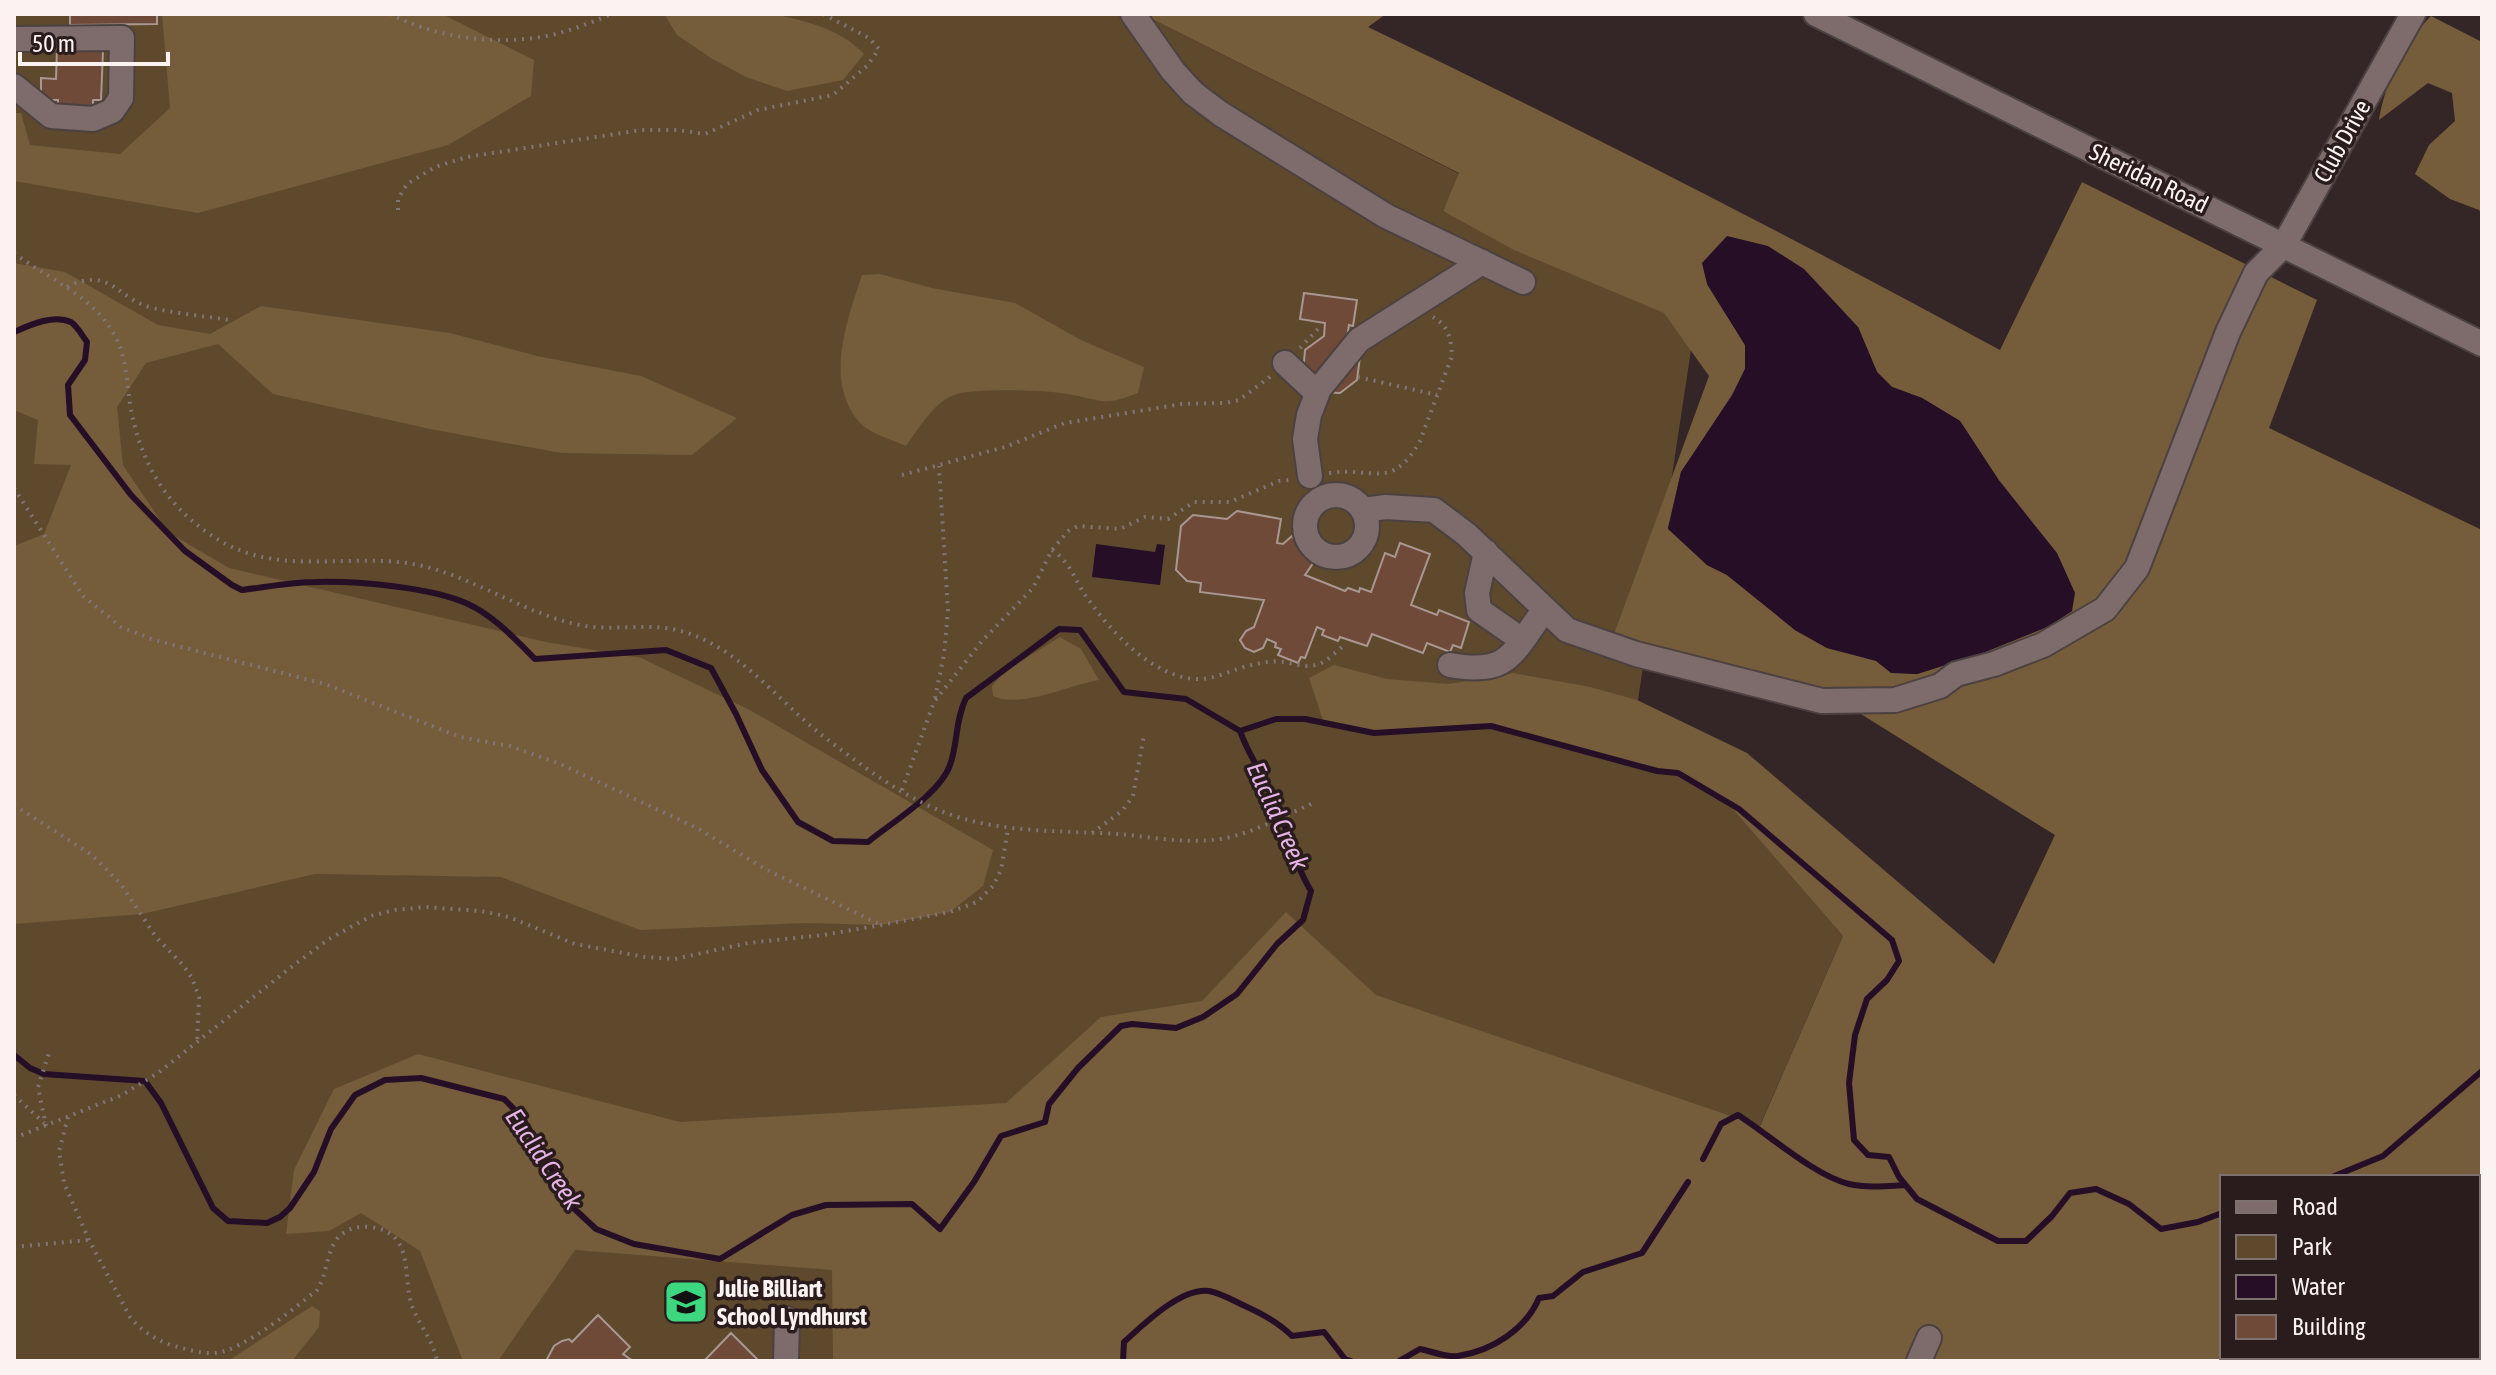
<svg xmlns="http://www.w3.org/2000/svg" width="2496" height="1375" font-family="'Asap Condensed',sans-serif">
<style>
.green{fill:#5e492d}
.forest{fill:#755c3b;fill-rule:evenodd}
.water{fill:#260e27}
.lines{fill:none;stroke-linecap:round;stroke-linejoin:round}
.stream{stroke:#260e27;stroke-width:6}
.building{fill:#6f4a38;stroke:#a89891;stroke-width:2}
.minor-casing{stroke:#4c4141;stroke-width:28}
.path{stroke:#817575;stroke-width:4;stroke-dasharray:2 6;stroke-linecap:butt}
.minor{stroke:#7d6c6b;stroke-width:24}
.labels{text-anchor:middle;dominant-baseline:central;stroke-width:7;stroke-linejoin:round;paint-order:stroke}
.street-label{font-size:24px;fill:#fbf2f1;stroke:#2a1c1c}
.poi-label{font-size:24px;font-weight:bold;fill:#fbf2f1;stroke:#2a1c1c;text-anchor:start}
.water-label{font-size:26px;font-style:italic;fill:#e5b3e5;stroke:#2a1c1c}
</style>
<rect width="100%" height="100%" fill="#342626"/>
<path class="green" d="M14 14H1142L1460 174 1443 211 1696 317 1638 700 1843 936 1716 1226 1183 1361H14Z"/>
<path class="forest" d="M162 14H442L534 60 531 96 448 145 198 213 14 181V113H21L30 145 120 154 170 108Z
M774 14C808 22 839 28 864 54L843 80 787 91 746 77 711 58 677 35 665 15Z
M1142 14H1386L1368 27C1581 129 1792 237 2000 350L2082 182 2317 300 2269 428 2482 530V1361H833L832 1270 575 1250 498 1361H463L420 1251 361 1213 329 1231 286 1234 294 1170 334 1089 418 1054 680 1122 1006 1103 1101 1017 1202 1001 1286 912 1376 995 1760 1126 1843 936 1723 798 1678 773 1491 726 1374 733 1324 723 1309 678 1334 665 1387 679 1449 684 1513 673 1590 687 1637 700 1747 753 1994 964 2055 835 1840 701 1610 645 1709 376 1664 313 1514 250 1443 211 1459 173ZM1707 284 1858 327 1877 372 1892 387 1922 398 1960 421 1998 479 2072 611 2047 627 1980 654 1917 674 1891 672 1876 660 1827 648 1795 630 1727 575 1707 565 1668 528 1681 472 1733 395 1745 369V345ZM2222 1177H2478V1357H2222Z
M2431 16 2482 42V215L2479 210 2450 199 2415 174 2429 145 2455 121 2452 93 2428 83 2379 120C2385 82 2404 44 2431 16Z
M14 263 65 272 158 325 210 334 261 306 450 333 537 356 641 376 737 418 692 455 561 453 430 429 273 394 218 344 146 363 117 407 123 465 168 532 229 568 546 642 641 658 748 709 993 850 983 886 950 912 881 925 805 923 640 930 501 877 315 874 142 914 14 924V546L44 534 71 465 34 464 38 420 14 410Z
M880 274 932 288 1015 303 1081 340 1144 367 1138 393C1103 407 1102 400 1067 394 1047 390 976 388 957 394 935 400 919 428 906 446 893 440 871 434 861 424 823 383 847 321 862 275Z
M1060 637 1081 649 1099 680C1068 685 1022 709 993 696L992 686 1005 671Z
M312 1306 320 1311 319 1327 292 1361H228Z"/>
<path class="water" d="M1727 236 1768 246 1804 269 1858 327 1877 372 1892 387 1922 398 1960 421 1998 479 2057 553 2075 593 2072 611 2047 627 1980 654 1917 674 1891 673 1876 661 1827 648 1795 630 1727 575 1707 565 1668 529 1681 472 1732 395 1745 369V345L1707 284 1702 263Z
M1096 544 1155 552 1157 544 1165 545 1160 585 1092 577Z"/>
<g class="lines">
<path class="stream" d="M14 332C30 325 53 314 71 322 77 326 82 335 87 342L85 360 68 385 70 415 131 495 185 551 232 585 242 590C267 587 292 582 316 582 357 581 431 587 468 604 494 616 515 639 535 659L666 650 711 668 736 714 762 770 798 822 833 841 868 842C892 822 940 794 950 765 958 743 955 721 966 698L1059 629 1080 630 1124 692 1186 699 1240 731
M14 1055 30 1068 44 1074 145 1081 161 1103 213 1208 228 1221 267 1223 280 1217 290 1208 314 1172 331 1129 355 1095 385 1080 421 1078 504 1099 521 1116 544 1153 566 1201 596 1229 634 1244 720 1259 792 1215 826 1205 912 1204 940 1229 974 1182 1001 1136 1045 1122 1049 1104 1078 1068 1121 1026 1132 1024 1176 1028 1203 1017 1237 994 1277 944 1303 920 1311 891C1292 860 1288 825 1271 792 1260 770 1249 756 1240 731L1276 719H1305L1374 733 1491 726 1657 771 1678 773 1739 809 1892 940 1899 961 1887 980 1867 999 1855 1035 1849 1083 1854 1140 1868 1155 1889 1157 1899 1177 1917 1199 1998 1241H2026L2052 1216 2070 1193 2096 1189 2129 1204 2161 1229 2198 1222 2222 1213
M1703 1159 1721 1124 1738 1115C1768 1134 1815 1176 1849 1184 1867 1188 1887 1186 1905 1185
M2332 1177 2383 1156 2482 1071
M1123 1361 1124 1342C1143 1325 1181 1287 1209 1291 1221 1293 1234 1301 1245 1306 1263 1314 1278 1322 1292 1336L1324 1332 1345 1359 1351 1361
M1399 1361 1420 1349C1431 1351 1447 1358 1458 1356 1492 1351 1526 1329 1539 1298L1553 1296 1583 1272 1642 1253 1688 1182"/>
</g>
<path class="building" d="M70 14H157V24L70 25Z
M57 49 103 51 101 100H93V110L58 108V100H41V78L56 79Z
M1304 293 1357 300 1353 326 1349 325 1347 338 1360 357 1357 380 1340 393 1319 392 1303 374 1305 350 1324 336 1325 323 1300 319Z
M1237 511 1281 519 1277 543 1283 544 1292 536 1294 539 1296 538 1316 559 1305 575 1345 591 1348 588 1359 592 1360 588 1371 592 1385 553 1395 557 1400 543 1430 554 1411 605 1437 615 1439 610 1469 622 1461 648 1453 645 1450 652 1427 643 1423 653 1372 634 1367 646 1340 637 1338 641 1322 635 1324 630 1317 627 1305 658 1301 657 1298 663 1278 655 1281 649 1275 647 1276 643 1267 639 1263 648 1254 652 1245 648 1240 640 1246 631 1254 627 1264 600 1200 592 1201 583 1187 581 1176 570 1181 526 1193 515 1227 519Z
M598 1315 630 1347 623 1354 633 1361H546L554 1346 562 1341 569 1339 572 1342Z
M731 1333 759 1361H704Z"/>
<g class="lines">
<g class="minor-casing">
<path id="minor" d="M1133 14 1173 71 1193 93 1221 114 1386 216 1523 282
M1816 14 2482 344
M14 86 51 116 93 119 112 111 121 98 122 38 16 39
M1285 363 1317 393
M1310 476 1305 439 1309 415 1319 389 1359 340 1482 262
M1305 526a31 31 0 1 1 62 0a31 31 0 1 1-62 0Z
M1363 510 1386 507 1434 510 1466 534 1567 630 1636 654 1822 701 1895 700 1940 686 1956 674 1994 664 2043 645 2105 609 2137 568 2228 332 2256 273 2284 245 2413 14
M1486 552 1477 593 1479 610 1522 640
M1450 665C1510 676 1512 653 1545 609
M786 1361 787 1319
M1919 1361 1929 1338"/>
</g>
<path class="path" d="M390 14C435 37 491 45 541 37 566 33 589 23 612 14
M398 210V199L407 184 435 167 467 157 641 130H678L705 134 758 110 833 95 867 66 879 49 869 38 823 14
M14 253C48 279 94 296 115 336 126 356 127 382 130 404 139 458 163 502 208 533 278 583 352 548 427 567 480 581 526 614 580 625 613 632 648 622 681 631 739 647 777 700 823 736 856 761 889 787 927 805 987 834 1053 830 1118 834 1153 837 1191 845 1226 838 1255 832 1286 815 1313 803
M67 287C111 265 117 300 153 308 178 314 204 316 229 320
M1300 348 1318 329
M1358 377 1437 395
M1329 473C1373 466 1391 492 1420 441L1452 356C1451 339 1449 326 1433 317
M902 475 1005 447 1065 423 1182 404 1225 403 1239 400 1271 376
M14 488 83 596 121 627 154 640 325 684 460 737 510 746 558 763 697 828 767 870 881 925
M1052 550C1071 562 1075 582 1088 599 1111 632 1154 679 1199 679 1217 679 1235 668 1252 665 1264 662 1277 660 1289 663 1299 665 1309 668 1319 664 1328 661 1336 651 1344 646
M935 698 944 655 948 611 939 466
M902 790 934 702 982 641 1033 588 1052 550 1068 531 1078 526 1120 529 1145 517 1168 519 1194 502H1230L1279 481 1289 480
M14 805 92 855 120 883 156 937 182 964 192 978 199 997 197 1043
M1092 833 1122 811 1133 796 1144 735
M14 1095 44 1123
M68 1117 59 1151 64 1183 89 1240 130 1317C142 1332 159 1342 178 1347 190 1350 203 1354 215 1353 242 1351 295 1308 317 1290 328 1274 326 1247 341 1235 349 1228 359 1226 370 1227 418 1232 400 1281 414 1311 422 1329 433 1341 437 1361
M46 1126 38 1087 49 1053
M14 1138 122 1095 158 1073 290 968 329 939 371 916 395 910 425 907 481 911 509 917 575 944 645 957 675 959 748 943 823 935 881 925 950 912 977 902 993 886 1001 870 1008 829
M14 1247 89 1240"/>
<use href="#minor" class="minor"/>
</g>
<defs>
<g id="school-square" transform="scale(2.3)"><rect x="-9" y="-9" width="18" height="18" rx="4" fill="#3cd77e" stroke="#2a1c1c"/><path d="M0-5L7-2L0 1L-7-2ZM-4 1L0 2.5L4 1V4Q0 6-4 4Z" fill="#111"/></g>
</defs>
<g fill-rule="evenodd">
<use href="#school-square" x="686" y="1302"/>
</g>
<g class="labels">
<g class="street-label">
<text transform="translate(2342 141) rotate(-61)">Club Drive</text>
<text transform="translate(2149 178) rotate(26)">Sheridan Road</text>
</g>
<g class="poi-label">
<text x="717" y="1288">Julie Billiart<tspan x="717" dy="28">School Lyndhurst</tspan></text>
</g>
<g class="water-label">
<text transform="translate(1278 816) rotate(66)">Euclid Creek</text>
<text transform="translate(544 1159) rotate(56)">Euclid Creek</text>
</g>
</g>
<rect width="2496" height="1375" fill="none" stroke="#fbf2f1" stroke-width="32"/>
<rect x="2220" y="1175" width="260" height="184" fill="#2a1c1c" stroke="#7e7271" stroke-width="2"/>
<rect x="2236" y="1201" width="40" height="12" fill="#7d6c6b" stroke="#7e7271" stroke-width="2"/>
<text x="2292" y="1215" font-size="24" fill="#fbf2f1">Road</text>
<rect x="2236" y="1235" width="40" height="24" fill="#5e492d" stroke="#7e7271" stroke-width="2"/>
<text x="2292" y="1255" font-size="24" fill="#fbf2f1">Park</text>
<rect x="2236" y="1275" width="40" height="24" fill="#260e27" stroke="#7e7271" stroke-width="2"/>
<text x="2292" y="1295" font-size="24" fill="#fbf2f1">Water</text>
<rect x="2236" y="1315" width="40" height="24" fill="#6f4a38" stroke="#7e7271" stroke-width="2"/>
<text x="2292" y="1335" font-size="24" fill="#fbf2f1">Building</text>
<path d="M20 52v12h148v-12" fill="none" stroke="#fbf2f1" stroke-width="4"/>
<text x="32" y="52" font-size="24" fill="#fbf2f1" stroke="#2a1c1c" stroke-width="6" paint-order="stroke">50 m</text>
</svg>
